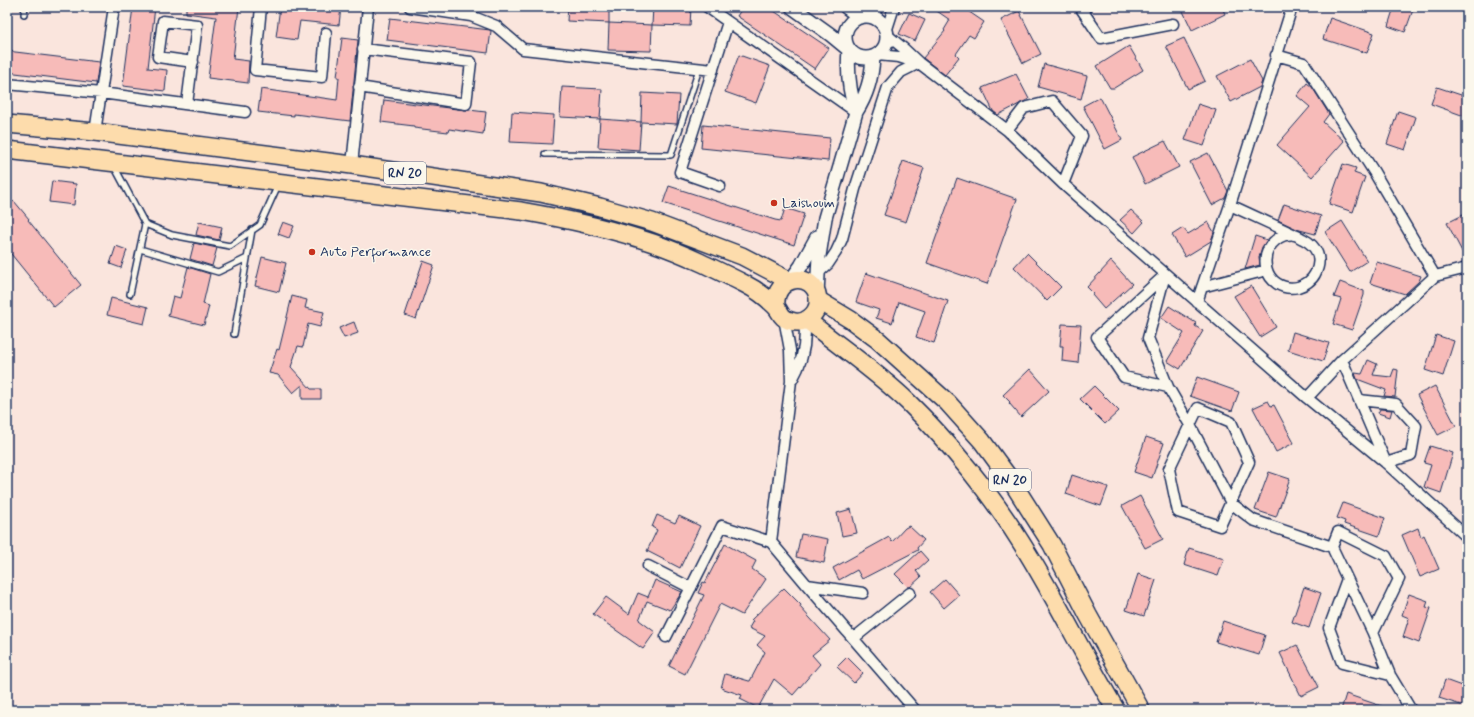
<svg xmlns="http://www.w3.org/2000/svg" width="1474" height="717" font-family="Mynerve,sans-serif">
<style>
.building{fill:#f7bbb9;stroke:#1b2f5e}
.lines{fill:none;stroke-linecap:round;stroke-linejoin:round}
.service-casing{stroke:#1b2f5e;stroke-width:8}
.minor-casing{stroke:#1b2f5e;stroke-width:13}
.tertiary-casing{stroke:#1b2f5e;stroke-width:16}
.trunk-casing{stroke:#1b2f5e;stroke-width:20}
.service{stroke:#fbf7ec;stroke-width:5}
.minor{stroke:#fbf7ec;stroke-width:10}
.tertiary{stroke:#fbf7ec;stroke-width:13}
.trunk{stroke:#fddcac;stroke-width:17}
.poi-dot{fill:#c8321e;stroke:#fbf7ec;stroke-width:1.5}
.labels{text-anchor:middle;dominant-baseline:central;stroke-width:3;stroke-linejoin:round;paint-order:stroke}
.shield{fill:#fbf7ec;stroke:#5e6b89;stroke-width:1}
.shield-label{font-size:13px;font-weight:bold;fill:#1b2f5e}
.poi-label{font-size:14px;fill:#1b2f5e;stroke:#fbf7ec;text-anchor:start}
</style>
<rect width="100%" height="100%" fill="#fae5dd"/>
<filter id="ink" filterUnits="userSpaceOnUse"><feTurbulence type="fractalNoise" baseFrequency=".025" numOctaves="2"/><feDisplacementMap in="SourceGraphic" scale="8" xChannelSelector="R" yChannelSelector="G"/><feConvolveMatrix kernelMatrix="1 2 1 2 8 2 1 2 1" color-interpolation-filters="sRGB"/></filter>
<g filter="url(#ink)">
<path class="building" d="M133 7H155L148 68 167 70 165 91 123 86Z
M186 7H239L233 59 249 61 248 83 208 78 216 17 186 13Z
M280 7H341L339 25 300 21 297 40 276 37Z
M568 7H609V23L567 21Z
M653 7H691L690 26 652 25Z
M743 7H768L829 48 815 69 737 16Z
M931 7H962L984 22 974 38 969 35 956 54 959 57 945 75 923 58 945 31 944 30 950 20Z
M1181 7H1222L1225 14 1192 30Z
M1394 7H1414L1405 32 1388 26Z
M1019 11 1041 54 1023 63 1001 20Z
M909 13 925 20 915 41 899 34Z
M390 18 490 30 491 31 488 53 387 40Z
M1330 18 1374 33 1367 53 1323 39Z
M609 23 652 25 651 51 608 50Z
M342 38 358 40 350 121 294 114V116L258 112 261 89 337 100 339 77H337Z
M1184 38 1205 81 1188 89 1166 46Z
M1129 46 1143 70 1114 88H1110L1097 66Z
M7 51 99 62 96 83 7 72Z
M739 55 770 66 756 103 725 92Z
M1250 59 1262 81 1260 87 1231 102 1217 76Z
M1044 64 1087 76 1081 99 1038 87Z
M1016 74 1029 99 998 115 993 111 982 88Z
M1307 83 1312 87 1329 114 1323 122 1344 141 1312 177 1277 145 1310 107 1297 96Z
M562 87 602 89 600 119 560 117Z
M1437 87 1467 97V117L1431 104Z
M642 93 679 95 677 124 641 122Z
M1100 97 1122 140 1105 149 1083 106Z
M384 100 465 110H469L486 112 483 134 449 129 448 132 414 128V126L381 122Z
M1198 104 1216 110 1204 146 1185 140Z
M1398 111 1416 117 1405 150 1387 144Z
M512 112 554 115 552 144 510 142Z
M600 119 641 122 639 150 598 147Z
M703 125 830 138 828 161 701 148Z
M1165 141 1179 167 1145 184 1132 157Z
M1208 153 1228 191 1225 198 1212 205 1190 162Z
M903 161 924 168 906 222 884 215Z
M1343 164 1356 168 1354 173 1365 177 1353 212 1329 204Z
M957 178 1017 199 987 284 927 263Z
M52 181 76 184 74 205 49 202Z
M669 186 775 220 781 221 785 208 804 214 794 245 663 203Z
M14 201 29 219 28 220 81 285 54 307 7 249V207Z
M1284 204 1321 216 1315 234 1296 229 1278 220Z
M1131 210 1144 222 1134 233 1120 220Z
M1467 213V261L1447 223Z
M1342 221 1367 261 1350 272 1325 232Z
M199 222 222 227 219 240 196 235Z
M283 222 294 226 289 238 278 234Z
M1208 222 1214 232 1211 241 1185 257 1172 235 1183 228 1188 234Z
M1255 236 1267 240 1262 247 1259 257 1260 265 1245 269Z
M194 243 217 248 212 266 190 259Z
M116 246 127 250 121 268 110 264Z
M1027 253 1061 287 1047 301 1014 267Z
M262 257 286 263 279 292 255 286Z
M423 261 434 265 416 319 405 315Z
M1111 261 1132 284 1104 309 1092 295 1094 294 1087 287Z
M1377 262 1421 276 1419 281 1405 294 1370 283Z
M188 267 210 274 203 304 209 306 204 325 168 316 173 296 180 298Z
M866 273 948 301 934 343 916 337 925 311 899 302 892 323 876 318 879 310 856 302Z
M1340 282 1364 291V295L1352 330 1333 324 1341 299 1334 297Z
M1251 286 1276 327 1260 337 1234 296Z
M292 296 307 300 305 308 324 312 320 327 308 324 303 347 298 346 291 367 311 389H321V399H302V385L293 393 278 375 269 373 277 349 279 350Z
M111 298 148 307 144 324 107 315Z
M1169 306 1196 323 1195 326 1203 331 1180 369 1167 361 1184 333 1161 318Z
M354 322 358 333 344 338 339 328Z
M1062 324 1081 325 1078 363 1062 361 1063 346H1060Z
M1293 332 1329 343 1323 361 1288 350Z
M1436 335 1454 341 1443 376 1425 370Z
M1368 360 1377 364 1373 375 1391 377 1394 369 1398 370 1395 397 1384 396 1386 390 1357 379 1355 373 1362 374Z
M1030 369 1049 391 1021 417 1009 403 1010 402 1003 395Z
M1197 377 1239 392 1232 411 1190 396Z
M1094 386 1119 411 1105 424 1080 399Z
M1435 386 1456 426 1438 435 1417 395Z
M1268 401 1271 406 1274 405 1294 443 1276 452 1253 408Z
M1380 409 1392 410 1390 417 1378 413Z
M1146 437 1164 443 1152 478 1134 472Z
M1430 446 1453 453 1441 493 1424 487 1431 465 1424 463Z
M1269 472 1290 479 1276 517 1255 510Z
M1072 475 1108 487 1101 506 1066 494Z
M1140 496 1163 539 1145 548 1122 506Z
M1343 503 1385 518 1379 536 1344 524 1345 521 1337 518Z
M851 509 857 533 842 536 837 513Z
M657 515 675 523 679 516 700 526 680 568 647 551 657 530 652 527Z
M909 526 924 540 917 548 918 550 862 579 857 570 839 580 833 568 889 537 892 542 905 528Z
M1418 528 1421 537 1424 535 1439 569 1420 577 1402 535Z
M801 534 828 539 824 563 796 557Z
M725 544 756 561 752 569 766 579 742 615 720 604 685 674 669 666 704 595 698 593 703 582 705 583Z
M1189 548 1224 559 1218 576 1184 565Z
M920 551 928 560 916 571 921 577 910 587H908L895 574Z
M1138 574 1156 580 1144 616 1126 610Z
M945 579 959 595 944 608 930 592Z
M655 580 682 592 670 610 647 601 639 620 655 632 643 649 593 614 606 597 629 614 638 593 648 597Z
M1304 587 1321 593 1309 628 1292 622Z
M784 588 801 605 800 607 830 640 812 655 820 664 793 695 774 679 758 708 740 699 742 695 721 688 725 674 749 681H750L765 652 757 645 765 636 749 628 753 621 751 620Z
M1409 594 1428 601 1426 607 1431 608 1419 643 1403 637 1409 618 1402 615Z
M1223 621 1265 635 1259 655 1216 642Z
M1297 645 1319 687 1301 696 1280 653Z
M847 657 863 673 854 683 837 667Z
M1445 680 1467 688V707L1439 698Z
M1346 694 1387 708V710H1341Z"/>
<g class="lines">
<g class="service-casing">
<path id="service" d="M24 14 25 7
M471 16 473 7
M545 154 671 155 699 69
M114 166 145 224 172 235 230 246 260 225 278 185
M140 249 218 272 247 258
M130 294 145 224
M234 334 252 230"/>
</g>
<g class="minor-casing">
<path id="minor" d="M261 7 255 70 322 77 326 33
M410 7 471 16 496 26 523 49 713 70
M707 7 856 112
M1080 7 1101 38 1173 24
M867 16 879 7
M886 32 894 7
M886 34 903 48 919 63 1007 130 1063 184 1307 398 1386 463 1467 537
M877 55 899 57 917 63
M1276 55 1304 63 1374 172 1435 276
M7 84 101 93 245 112
M359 87 466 104 471 62 363 49
M187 104 197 25 163 21 158 57 193 62
M1007 130 1024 108 1052 101 1082 136 1063 184
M95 132 114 7
M352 165 368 7
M720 186 680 172 728 22
M1230 205 1293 234
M1285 235C1288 235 1292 234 1294 235 1297 235 1300 238 1303 239 1317 246 1323 259 1315 274 1312 280 1305 285 1298 287 1264 294 1252 247 1285 235Z
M817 274 828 264 836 252 842 239 855 189 888 87 901 72 919 63
M1202 287 1267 270
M1197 302 1230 205 1292 7
M784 318 790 350 791 381 771 542 807 585 915 710
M1342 360 1386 463 1411 455 1416 426 1396 404 1359 400
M792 380C803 361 807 343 804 321
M1168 387 1124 377 1097 337 1165 275 1148 338 1168 387 1190 425 1231 503 1253 520 1332 547 1373 633 1390 675 1411 710
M1307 398 1342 360 1435 276 1467 268
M1198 408 1231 422 1249 462 1220 526 1178 512 1169 469Z
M1332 547 1338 532 1386 556 1399 579 1373 633
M648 566 691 588
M1347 579 1329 628 1342 663 1390 675
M807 585 863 593
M666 637 722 526 771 542
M854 638 910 593"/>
</g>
<g class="tertiary-casing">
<path id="tertiary" d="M792 7 831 35 848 49
M846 7 860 17
M845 37a21 21 0 1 1 42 0a21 21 0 1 1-42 0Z
M849 50C847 72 849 91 856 112
M791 280 801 266 817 237
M817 294 819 256 825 218 856 112C867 95 872 78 873 57"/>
</g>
<g class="trunk-casing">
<path id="trunk" d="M7 124 95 132 352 165 541 193 600 207 652 222 742 256 790 281
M7 150 521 211C567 219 609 228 653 243 685 254 715 269 745 284 755 289 766 297 774 305 781 310 779 318 791 321 805 326 820 313 818 298 814 270 773 275 776 306
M818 300 851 320 878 340 948 403 982 441 1012 482 1052 545 1088 615 1141 710
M807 320C840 347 877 372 908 402 949 442 992 495 1022 544 1056 598 1083 655 1116 710"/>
</g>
<use href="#service" class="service"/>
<use href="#minor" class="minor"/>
<use href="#tertiary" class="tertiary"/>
<use href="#trunk" class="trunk"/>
</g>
</g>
<g class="poi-dot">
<circle cx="774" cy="203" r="4"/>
<circle cx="312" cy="252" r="4"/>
</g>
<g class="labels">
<g class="shield">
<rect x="384" y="162" width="42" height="22" rx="3"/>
<rect x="989" y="469" width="42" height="22" rx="3"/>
</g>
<g class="shield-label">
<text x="405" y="173">RN 20</text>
<text x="1010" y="480">RN 20</text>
</g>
<g class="poi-label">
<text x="782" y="203">Laishoum</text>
<text x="320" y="252">Auto Performance</text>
</g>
</g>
<rect width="1474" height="717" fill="none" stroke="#fbf7ec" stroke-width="24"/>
<rect x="12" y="12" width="1450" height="693" fill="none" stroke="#1b2f5e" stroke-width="1.5" filter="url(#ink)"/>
</svg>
